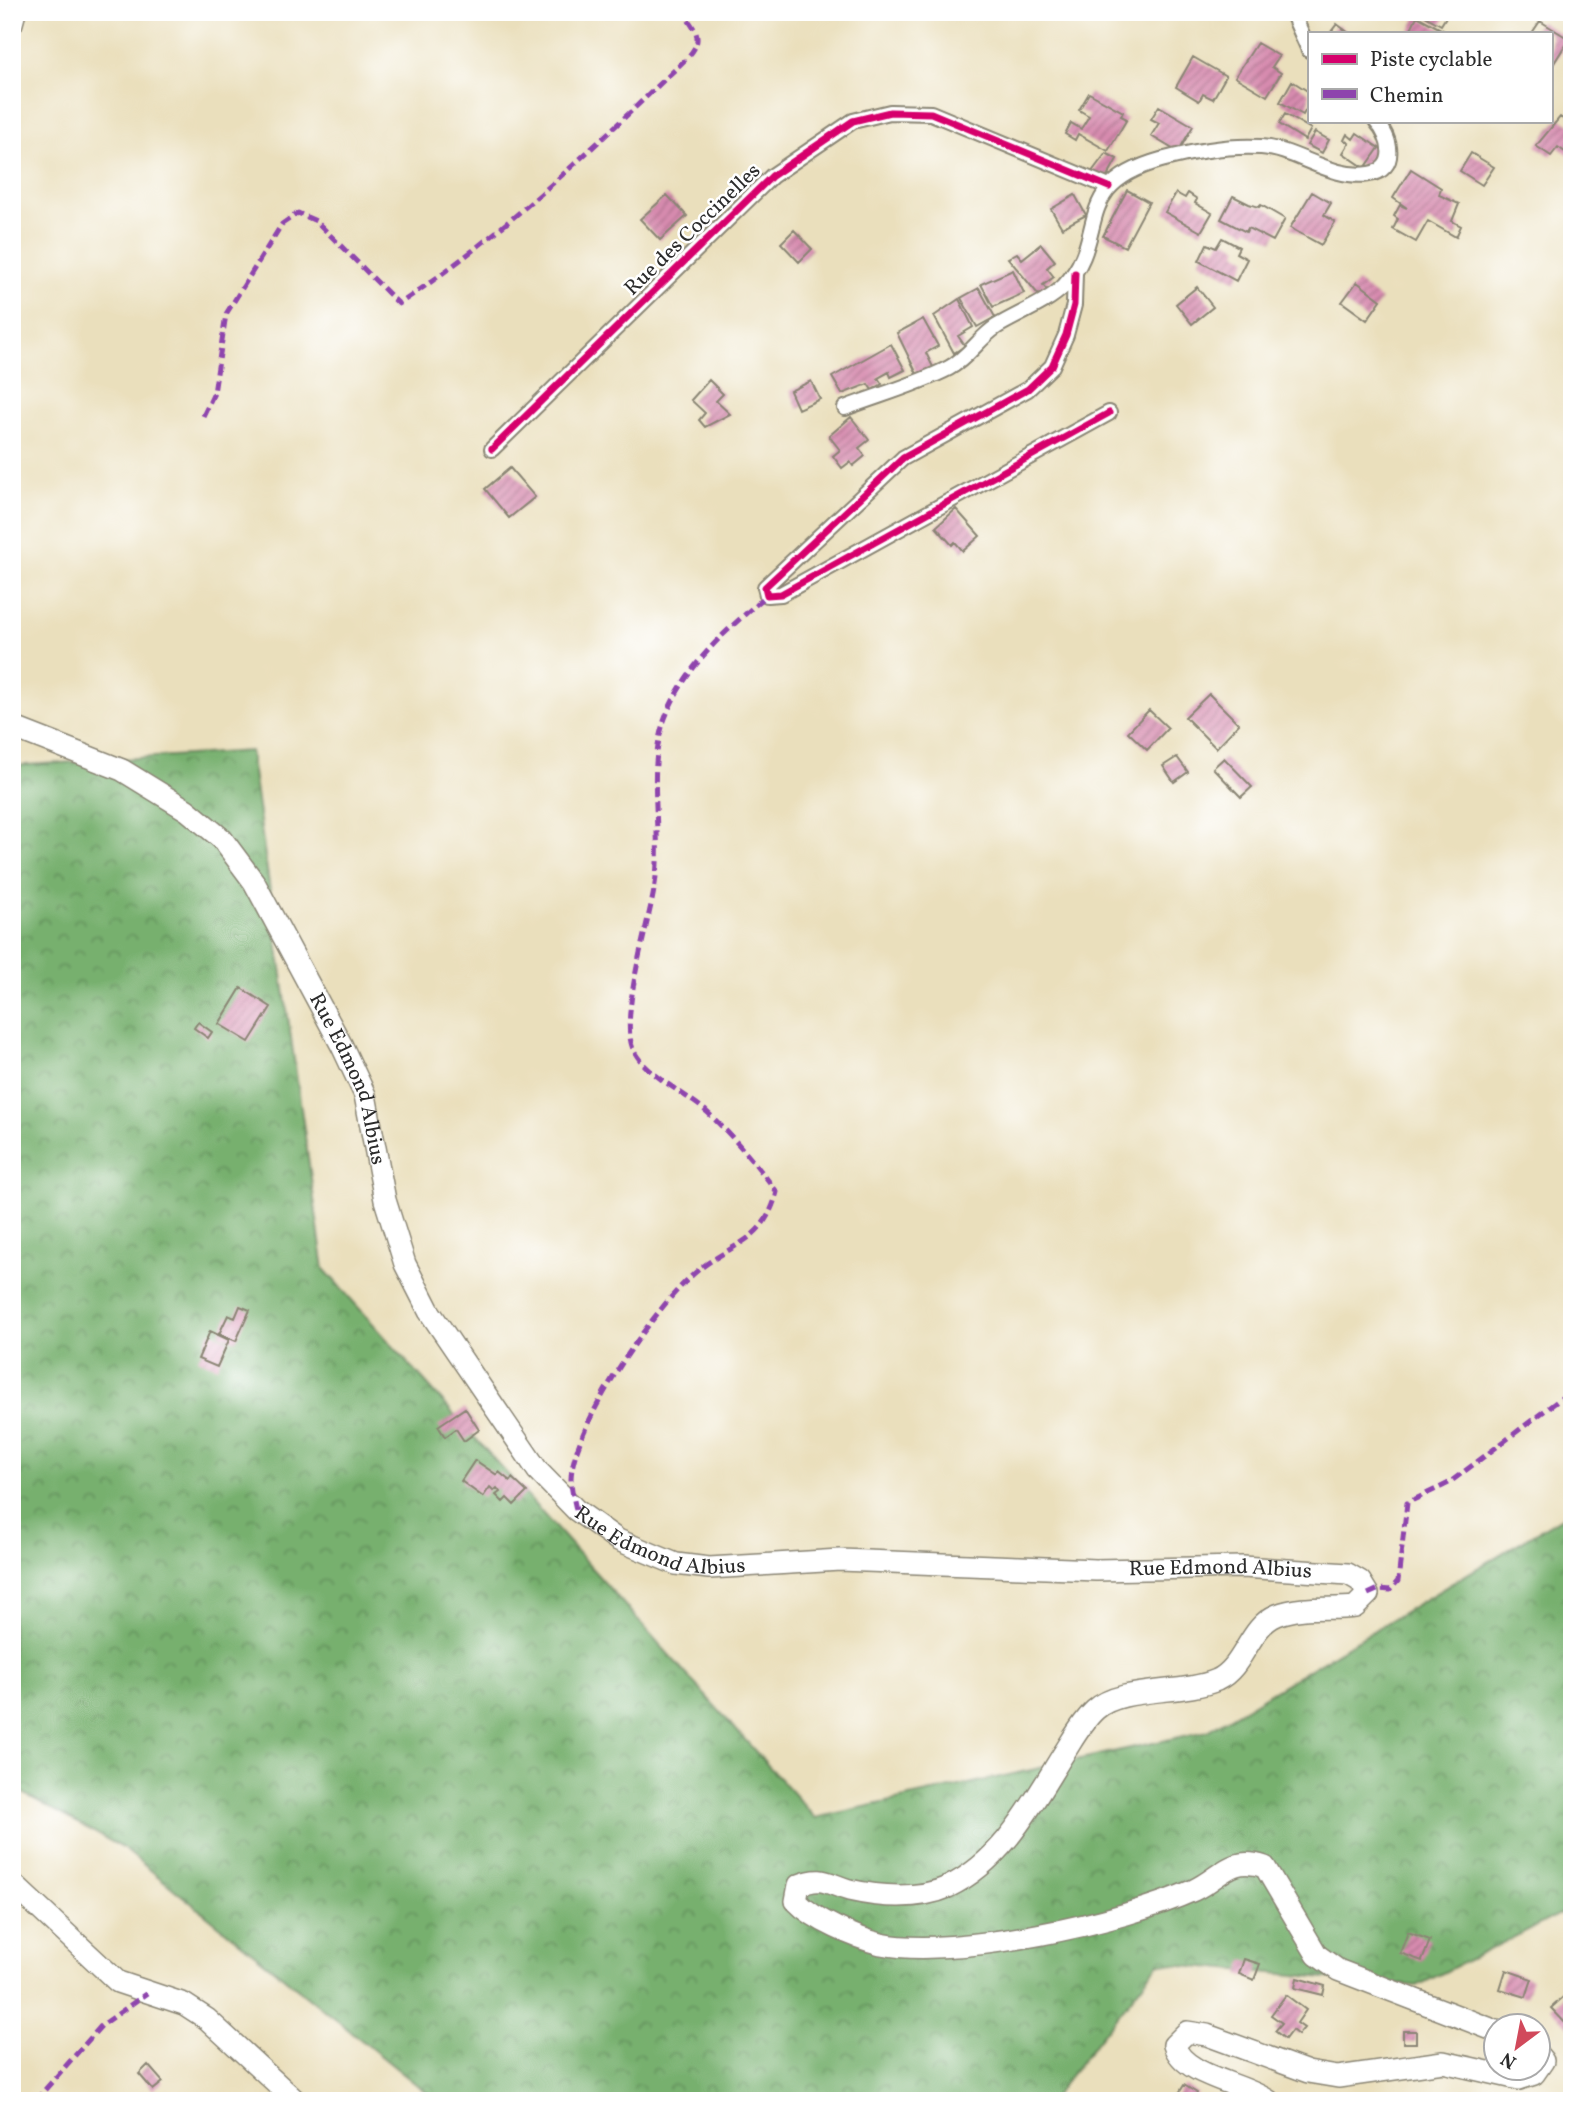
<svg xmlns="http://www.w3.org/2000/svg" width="1584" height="2113" font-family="Vollkorn,serif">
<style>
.forest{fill:url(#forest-crowns);stroke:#516e4c;stroke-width:2}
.building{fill:url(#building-hatch)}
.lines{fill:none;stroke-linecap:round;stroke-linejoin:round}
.minor-casing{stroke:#8a8574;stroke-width:18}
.secondary-casing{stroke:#8a8574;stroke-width:24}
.minor{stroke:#fff;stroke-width:14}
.secondary{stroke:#fff;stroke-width:21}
.quiet{stroke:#8e44ad;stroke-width:5;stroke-dasharray:10 5;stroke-linecap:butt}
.cycleway-casing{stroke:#fff;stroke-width:11}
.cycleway{stroke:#d6006c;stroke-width:7}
.labels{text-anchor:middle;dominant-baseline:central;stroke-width:5;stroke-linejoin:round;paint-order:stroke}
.street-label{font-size:21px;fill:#2b2b2b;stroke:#fff}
</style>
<defs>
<pattern id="forest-crowns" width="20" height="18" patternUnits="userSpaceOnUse" patternTransform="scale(1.75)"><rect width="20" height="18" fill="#77b06e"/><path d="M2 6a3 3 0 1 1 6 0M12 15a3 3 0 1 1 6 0" fill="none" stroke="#628f5b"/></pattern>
<pattern id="building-hatch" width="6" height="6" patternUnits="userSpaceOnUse" patternTransform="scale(1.75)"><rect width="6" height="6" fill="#d78baf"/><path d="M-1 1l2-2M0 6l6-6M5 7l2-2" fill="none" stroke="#af728f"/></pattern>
</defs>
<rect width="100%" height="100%" fill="#fff"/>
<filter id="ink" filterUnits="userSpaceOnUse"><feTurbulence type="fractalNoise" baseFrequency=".0143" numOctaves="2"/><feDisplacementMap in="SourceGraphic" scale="14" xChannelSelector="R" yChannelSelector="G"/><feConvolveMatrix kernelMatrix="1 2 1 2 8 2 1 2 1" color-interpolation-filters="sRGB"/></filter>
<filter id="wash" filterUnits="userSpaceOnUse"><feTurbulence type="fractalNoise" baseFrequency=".00686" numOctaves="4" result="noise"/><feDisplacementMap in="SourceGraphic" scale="28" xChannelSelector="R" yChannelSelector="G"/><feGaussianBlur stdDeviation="1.57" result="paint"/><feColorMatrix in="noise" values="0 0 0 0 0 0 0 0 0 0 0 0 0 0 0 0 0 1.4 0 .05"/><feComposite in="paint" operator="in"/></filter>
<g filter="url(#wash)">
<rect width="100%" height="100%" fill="#eadfbc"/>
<path class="forest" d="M250 751 324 1269 815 1818 1207 1731 1572 1511V1908L1417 1986 1159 1963 1050 2101H437L123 1848 12 1787V766Z"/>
<g id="blocks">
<path class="building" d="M1418 12H1449L1441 25Z
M1417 16 1448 33H1409Z
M1540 21 1569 39 1554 63 1551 61V33H1532Z
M1337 24 1349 33H1330Z
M1257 43 1279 56 1272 67 1281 73 1267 96 1235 77Z
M1193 57 1226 76 1213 99 1203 94 1199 101 1176 87Z
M1292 81 1309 92V104L1303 115 1280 102Z
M1089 93 1123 112 1121 116 1127 119 1108 151 1078 134 1075 140 1065 134 1071 123 1081 129 1089 116 1079 110Z
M1159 106 1193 126 1178 152 1151 136 1159 123 1151 119Z
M1285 114 1311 129 1305 140 1279 124Z
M1560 117 1572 125V157L1558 147 1551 156 1536 146Z
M1315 132 1329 140 1322 153 1307 145Z
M1357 133 1379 148 1365 168 1343 153 1349 143 1344 140 1347 134 1353 139Z
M1106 153 1117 159 1106 179 1091 173Z
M1471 153 1494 167 1482 185 1460 171Z
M1411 169 1441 188 1439 195 1459 204 1452 221 1461 226 1456 237 1428 221 1416 242 1393 229 1398 219 1394 216 1400 205 1407 208 1393 198Z
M1127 190 1149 202 1125 247 1103 236Z
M1312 192 1331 203 1324 215 1335 222 1321 245 1290 228Z
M1176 193 1185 198 1188 193 1197 199 1195 203 1212 213 1201 232 1165 212Z
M667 195 687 216 660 240 640 219Z
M1075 195 1086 215 1062 228 1051 209Z
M1233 196 1249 204 1259 207 1261 205 1285 219 1273 241 1248 228 1246 232 1221 219Z
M794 230 812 249 799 262 781 243Z
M1222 238 1239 247 1236 253 1247 259 1236 281 1199 261 1207 244 1216 248Z
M1041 244 1055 261 1047 268 1054 277 1043 285 1049 293 1042 299 1008 258 1017 253 1022 259Z
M1013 270 1024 293 993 307 981 284Z
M1357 282 1381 300 1367 320 1342 302Z
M1197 287 1213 307 1192 324 1176 304Z
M979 288 995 317 977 327 961 298Z
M959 299 973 327 958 336 965 346 954 353 934 316Z
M923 319 938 346 926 353 933 367 918 376 897 333Z
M891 344 905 370 891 377 889 372 878 378 882 384 872 390 868 384 842 394 832 377Z
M709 380 723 394 716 401 730 414 705 427 699 420 705 413 691 400Z
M811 381 820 399 798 409 790 391Z
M851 417 869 440 859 448 865 456 853 466 850 462 842 468 833 456 840 450 829 436Z
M510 468 535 497 509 518 485 489Z
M956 509 980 536 963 551 955 542 952 545 936 527Z
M1209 694 1239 724 1216 748 1185 717Z
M1149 710 1168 728 1147 750 1128 732Z
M1177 757 1188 772 1174 782 1163 766Z
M1224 758 1252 787 1241 797 1213 768Z
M241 988 271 1007 249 1042 219 1024Z
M198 1022 212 1032 208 1038 194 1028Z
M240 1306 250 1310 236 1341 219 1334 228 1315 235 1318Z
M210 1331 229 1340 217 1367 198 1359Z
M465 1408 479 1430 464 1441 456 1429 445 1437 438 1426Z
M475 1460 497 1475 499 1472 510 1481 512 1478 527 1492 514 1505 507 1498 503 1502 496 1495 500 1492 497 1488 494 1491 490 1487 483 1497 461 1481Z
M1408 1932 1430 1940 1422 1961 1400 1953Z
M1244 1959 1260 1964 1254 1980 1239 1974Z
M1506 1970 1532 1979 1526 1997 1500 1989Z
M1297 1978 1325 1986 1323 1995 1295 1988Z
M1572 1989V2027L1570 2028 1551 2008Z
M1286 1995 1306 2010 1297 2023 1304 2028 1298 2035 1292 2030 1285 2039 1275 2031 1282 2023 1271 2015Z
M1403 2031H1416V2043H1403Z
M148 2065 163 2082 153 2090 139 2074Z
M1184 2085 1197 2093 1193 2101H1174Z"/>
</g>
</g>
<g filter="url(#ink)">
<use href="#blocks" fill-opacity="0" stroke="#8a8574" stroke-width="2"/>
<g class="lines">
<g class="minor-casing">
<path id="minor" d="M1292 12 1309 50
M1075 273 1074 305 1066 335 1052 366 1028 389 903 458 765 587 767 595 781 594 1109 413
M845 408C879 395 916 385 949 368 968 358 979 338 996 327 1017 314 1047 303 1064 286 1111 236 1068 186 1161 160 1194 151 1228 145 1261 147 1296 149 1332 180 1369 174 1399 170 1391 137 1376 121
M492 449 772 176 853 121 890 112 931 113 1109 187"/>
</g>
<g class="secondary-casing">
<g id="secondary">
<path d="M12 23 15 12"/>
<path id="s1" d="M12 727 122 770 187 810 222 839 254 882 342 1046 365 1095 385 1200 405 1264 429 1311 538 1471 576 1510 618 1540 676 1564 709 1568 840 1560 1096 1570 1243 1567 1348 1574 1360 1581 1368 1594 1355 1607C1330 1610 1302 1605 1277 1615 1248 1627 1245 1667 1217 1680 1182 1695 1120 1686 1095 1710 1082 1722 1073 1739 1064 1753 1032 1804 1004 1860 948 1887 919 1900 879 1897 849 1890 826 1883 823 1876 799 1885L796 1901C814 1920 856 1938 881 1944 955 1959 1124 1922 1194 1890 1222 1877 1230 1855 1265 1867L1317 1955 1338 1970 1496 2031"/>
<path d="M12 1883 118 1982 184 2004 207 2019 296 2101"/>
<path d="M1269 2101C1242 2082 1184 2077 1174 2045L1187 2032 1207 2035 1308 2072 1338 2077 1443 2062 1519 2079 1534 2074 1543 2061 1538 2055"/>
</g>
</g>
<use href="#minor" class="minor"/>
<use href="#secondary" class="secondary"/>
<path class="quiet" d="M203 416 214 393 226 314 282 224 298 213 316 221 399 304C504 234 596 145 687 58 705 38 696 32 683 12
M576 1510C574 1500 571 1489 571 1479 572 1426 659 1299 701 1268 737 1241 764 1241 777 1192 756 1164 733 1136 707 1112 687 1094 646 1075 634 1051 618 1021 648 926 654 890 665 832 643 766 668 711 689 662 728 629 767 595
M1368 1594 1379 1589 1390 1590 1398 1581 1407 1503 1449 1483 1572 1390
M35 2101 101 2026 147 1993"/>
<g class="cycleway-casing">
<path id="cycleway" d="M1075 273 1074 305 1066 335 1052 366 1028 389 903 458 765 587 767 595 781 594 1109 413
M492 449 772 176 853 121 890 112 931 113 1109 187"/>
</g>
<use href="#cycleway" class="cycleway"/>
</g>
</g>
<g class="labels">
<g class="street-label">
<text transform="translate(693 230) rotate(-44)">Rue des Coccinelles</text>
<text stroke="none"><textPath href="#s1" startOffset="513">Rue Edmond Albius</textPath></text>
<text stroke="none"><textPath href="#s1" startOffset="1101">Rue Edmond Albius</textPath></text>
<text stroke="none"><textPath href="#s1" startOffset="1668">Rue Edmond Albius</textPath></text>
</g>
</g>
<rect width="1584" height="2113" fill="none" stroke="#fff" stroke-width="42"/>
<rect x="1308" y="32" width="245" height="91" fill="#ffffff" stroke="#aaaaaa" stroke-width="2"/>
<rect x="1322" y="54" width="35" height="10" fill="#d6006c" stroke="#aaaaaa" stroke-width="2"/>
<text x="1370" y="66" font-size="21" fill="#2b2b2b">Piste cyclable</text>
<rect x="1322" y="89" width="35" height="10" fill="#8e44ad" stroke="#aaaaaa" stroke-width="2"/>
<text x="1370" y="102" font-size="21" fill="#2b2b2b">Chemin</text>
<g transform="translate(1517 2047) rotate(212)"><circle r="33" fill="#ffffff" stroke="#aaaaaa" stroke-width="2"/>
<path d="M0-5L12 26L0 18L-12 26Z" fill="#d1495b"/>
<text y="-10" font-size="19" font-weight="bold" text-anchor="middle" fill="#2b2b2b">N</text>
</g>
</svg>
